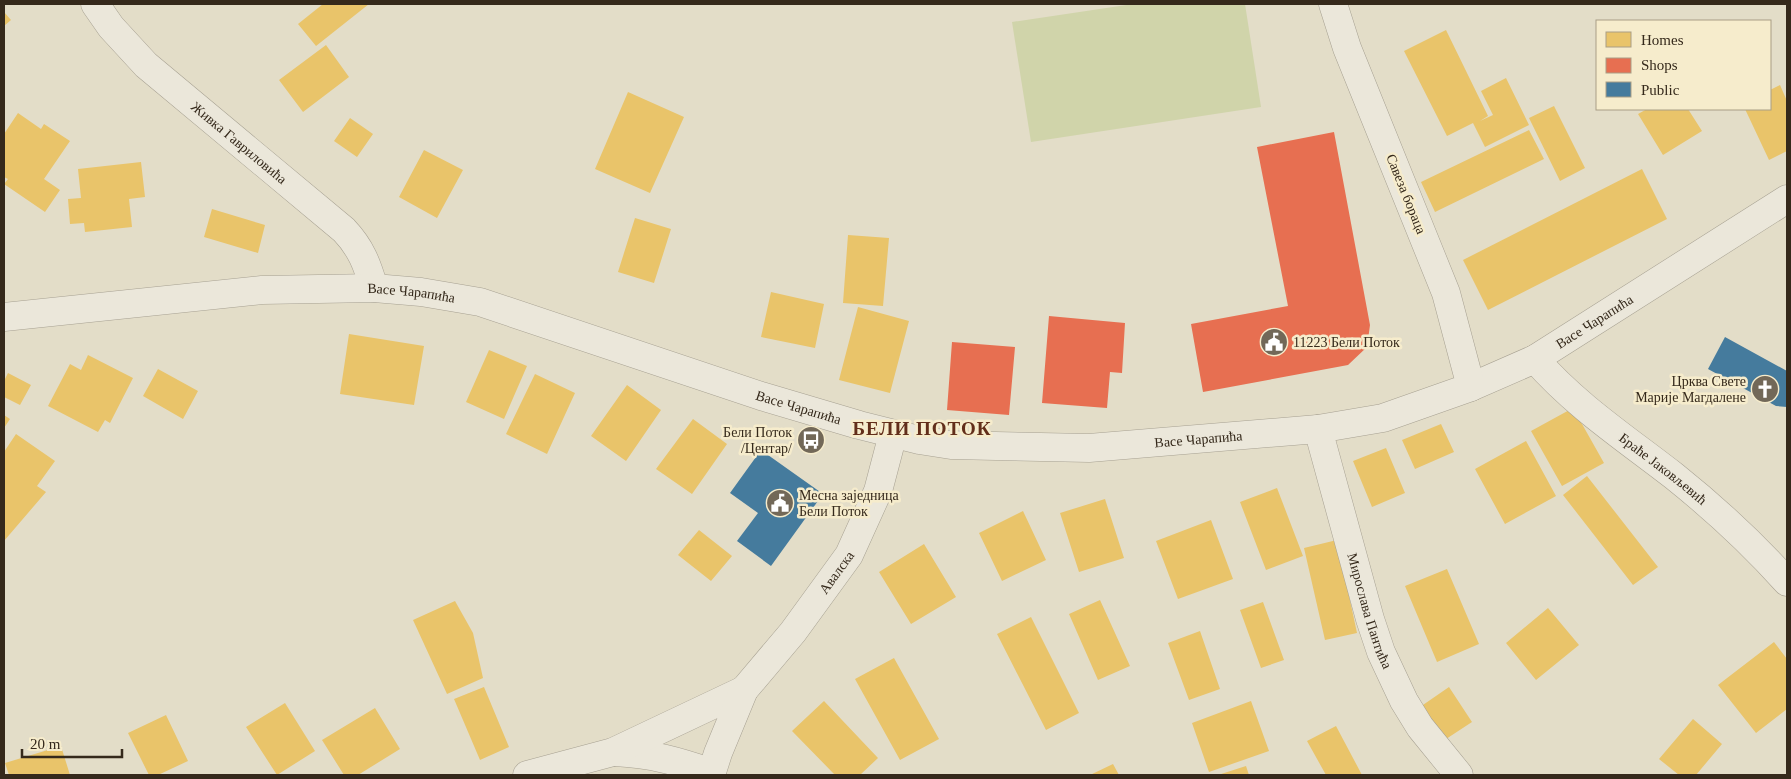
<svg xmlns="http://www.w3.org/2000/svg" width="1791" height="779" font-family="'Times New Roman',serif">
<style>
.green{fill:#d0d4aa}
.homes{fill:#e9c46a}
.shops{fill:#e76f51}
.public{fill:#457b9d}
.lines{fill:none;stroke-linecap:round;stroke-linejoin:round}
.minor-casing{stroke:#a7a192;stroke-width:29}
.tertiary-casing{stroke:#a7a192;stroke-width:29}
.minor{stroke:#ebe7da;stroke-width:28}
.tertiary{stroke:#ebe7da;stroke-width:28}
.labels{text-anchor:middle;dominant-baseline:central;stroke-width:5;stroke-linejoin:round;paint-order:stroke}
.street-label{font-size:14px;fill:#35291b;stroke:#f6eccc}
.poi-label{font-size:14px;fill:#35291b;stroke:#f6eccc;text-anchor:start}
.district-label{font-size:19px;font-weight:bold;letter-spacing:1px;fill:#622e1a;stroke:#f6eccc}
</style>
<rect width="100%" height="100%" fill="#e3ddc8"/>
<path class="green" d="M1133 4H1245L1261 107 1031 142 1012 22Z"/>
<path class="homes" d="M323 4H369L316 46 298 24Z
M4 12 11 20 4 26Z
M1446 30 1488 116 1480 121 1493 115 1481 91 1506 78 1529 125 1485 147 1473 123 1447 136 1404 51Z
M326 45 349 77 303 112 279 80Z
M1780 85 1787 101V151L1769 160 1745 109H1770V90Z
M628 92 684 117 650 193 595 169Z
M1554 106 1585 168 1560 181 1529 118Z
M1647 109H1688L1702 131 1663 155 1638 114Z
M18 113 41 129 44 124 70 141 44 179 60 190 45 212 4 184 8 179 4 177V134Z
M350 118 373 134 357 157 334 141Z
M1529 130 1544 159 1435 212 1421 182Z
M424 150 463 170 437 218 399 197Z
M141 162 145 197 129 199 132 227 85 232 84 223 70 224 68 199 81 198 78 169Z
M1642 169 1667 219 1488 310 1463 260Z
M212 209 265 225 258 253 204 237Z
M635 218 671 229 654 283 618 272Z
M848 235 889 238 883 306 843 303Z
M771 292 824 304 815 348 761 337Z
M858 307 909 321 890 393 839 380Z
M349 334 424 346 414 405 340 394Z
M489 350 527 366 504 419 466 402Z
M88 355 133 378 110 423 105 420 98 432 48 406 70 364 81 370Z
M158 369 198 391 183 419 143 396Z
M8 373 31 385 20 405 4 397V381Z
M535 374 575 393 547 454 506 434Z
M627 385 661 410 626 461 591 436Z
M1573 408 1604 463 1562 486 1531 431Z
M4 415 10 419 4 428Z
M693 419 727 444 692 494 656 469Z
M1441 424 1454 452 1415 469 1402 440Z
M16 434 55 461 37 486 46 492 4 541V452Z
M1526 441 1556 496 1505 524 1475 469Z
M1386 448 1405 493 1372 507 1353 461Z
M1587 476 1658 567 1633 585 1563 495Z
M1277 488 1303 556 1266 570 1240 502Z
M1105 499 1124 558 1079 572 1060 513Z
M1023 511 1046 560 1002 581 979 533Z
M1211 520 1233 579 1178 599 1156 541Z
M699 530 732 556 711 581 678 555Z
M1337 540 1357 633 1325 640 1304 548Z
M924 544 956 597 911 624 879 572Z
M1447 569 1479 644 1437 662 1405 586Z
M1100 600 1130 666 1098 680 1069 614Z
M455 601 473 633 483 678 447 694 413 620Z
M1263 602 1284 660 1261 668 1240 610Z
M1548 608 1579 645 1536 680 1506 643Z
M1031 617 1079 713 1046 730 997 634Z
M1200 631 1220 689 1189 700 1168 643Z
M1774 642 1787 659V709L1756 733 1718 685Z
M894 658 939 739 900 760 855 679Z
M484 687 509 747 480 760 454 699Z
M1449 687 1472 722 1443 741 1420 707Z
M824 701 878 758 860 775H835L792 731Z
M1251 701 1269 751 1209 772 1192 723Z
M285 703 315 751 277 775 246 727Z
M375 708 400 749 358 775H344L322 740Z
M166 715 188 761 158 775H149L128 733Z
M1693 719 1722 744 1696 775H1679L1659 759Z
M1336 726 1362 775H1326L1307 741Z
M61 746 70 775H9L5 763Z
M1113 764 1119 775H1090Z
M1246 766 1249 775H1218Z"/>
<path class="shops" d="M1334 132 1370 325 1367 347 1348 365 1203 392 1191 324 1288 306 1257 147Z
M1049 316 1125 323 1122 373 1110 372 1107 408 1042 403Z
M952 342 1015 347 1009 415 947 410Z"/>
<path class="public" d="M1725 337 1787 371V407L1776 406 1708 369Z
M761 450 823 494 771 566 737 541 758 513 730 493Z"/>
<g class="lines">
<g class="minor-casing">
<g id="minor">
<path id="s1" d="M95 4 111 27 146 65 344 230C361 248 367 264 374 288"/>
<path id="s2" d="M1535 359C1575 405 1625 438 1674 476 1714 508 1753 544 1787 582"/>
<path id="s3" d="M1471 387 1535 359 1787 199"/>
<path id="s4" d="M1318 429 1370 619 1381 652 1404 701 1420 727 1459 775"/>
<path d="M615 752C652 754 677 761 712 773"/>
<path d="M527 775 613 752 744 690"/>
</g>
</g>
<g class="tertiary-casing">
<g id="tertiary">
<path id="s5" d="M4 317 262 290 374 288 421 292 480 302 761 396 859 425 919 440 951 445 1089 448 1318 429 1383 418 1471 387 1446 293 1347 48 1333 4"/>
<path id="s6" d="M711 775 718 753 744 690 793 632 849 555 878 491 893 434"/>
</g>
</g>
<use href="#minor" class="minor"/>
<use href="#tertiary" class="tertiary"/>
</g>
<defs>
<g id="civic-disc" transform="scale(1.4375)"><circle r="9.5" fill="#726858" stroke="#f6eccc"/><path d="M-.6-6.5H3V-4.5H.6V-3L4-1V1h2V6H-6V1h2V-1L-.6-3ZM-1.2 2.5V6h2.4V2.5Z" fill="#fff"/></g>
<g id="church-disc" transform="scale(1.4375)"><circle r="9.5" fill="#726858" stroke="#f6eccc"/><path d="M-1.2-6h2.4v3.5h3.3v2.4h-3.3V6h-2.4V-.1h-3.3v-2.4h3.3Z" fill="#fff"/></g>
<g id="bus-disc" transform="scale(1.4375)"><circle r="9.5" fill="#726858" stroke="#f6eccc"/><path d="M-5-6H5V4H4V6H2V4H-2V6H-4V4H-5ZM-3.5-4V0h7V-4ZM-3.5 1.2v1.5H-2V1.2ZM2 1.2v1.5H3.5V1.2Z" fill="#fff"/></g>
</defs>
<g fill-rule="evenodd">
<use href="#civic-disc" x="1274" y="342"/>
<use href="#church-disc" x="1765" y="389"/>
<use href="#bus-disc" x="811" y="440"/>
<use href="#civic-disc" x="780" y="503"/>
</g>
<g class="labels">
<g class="street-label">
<text stroke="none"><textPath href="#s1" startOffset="201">Живка Гавриловића</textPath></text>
<text transform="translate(1406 194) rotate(68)">Савеза бораца</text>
<text stroke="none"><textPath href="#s5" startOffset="409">Васе Чарапића</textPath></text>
<text stroke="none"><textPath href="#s3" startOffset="140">Васе Чарапића</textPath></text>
<text stroke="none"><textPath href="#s5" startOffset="814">Васе Чарапића</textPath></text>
<text stroke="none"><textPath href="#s5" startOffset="1219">Васе Чарапића</textPath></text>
<text stroke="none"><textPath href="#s2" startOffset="169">Браће Јаковљевић</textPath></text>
<text stroke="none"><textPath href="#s6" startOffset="241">Авалска</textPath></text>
<text stroke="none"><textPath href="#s4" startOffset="189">Мирослава Пантића</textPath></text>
</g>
<g class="poi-label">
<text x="1293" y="342">11223 Бели Поток</text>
<text x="1746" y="381" text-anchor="end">Црква Свете<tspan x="1746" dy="16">Марије Магдалене</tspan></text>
<text x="792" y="432" text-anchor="end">Бели Поток<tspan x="792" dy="16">/Центар/</tspan></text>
<text x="799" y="495">Месна заједница<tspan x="799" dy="16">Бели Поток</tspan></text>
</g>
<g class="district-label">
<text x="922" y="428">БЕЛИ ПОТОК</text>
</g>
</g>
<rect width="1791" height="779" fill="none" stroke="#35291b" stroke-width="10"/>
<rect x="1596" y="20" width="175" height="90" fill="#f6eccc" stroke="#a99e85"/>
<rect x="1606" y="32" width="25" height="15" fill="#e9c46a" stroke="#a99e85"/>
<text x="1641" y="45" font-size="15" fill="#35291b">Homes</text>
<rect x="1606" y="58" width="25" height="15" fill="#e76f51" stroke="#a99e85"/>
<text x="1641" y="70" font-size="15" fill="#35291b">Shops</text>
<rect x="1606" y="82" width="25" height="15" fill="#457b9d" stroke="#a99e85"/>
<text x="1641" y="95" font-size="15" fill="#35291b">Public</text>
<path d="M22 749v8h100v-8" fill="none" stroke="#35291b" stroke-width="2.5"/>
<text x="30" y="749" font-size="15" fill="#35291b" stroke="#f6eccc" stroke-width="4" paint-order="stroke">20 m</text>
</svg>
